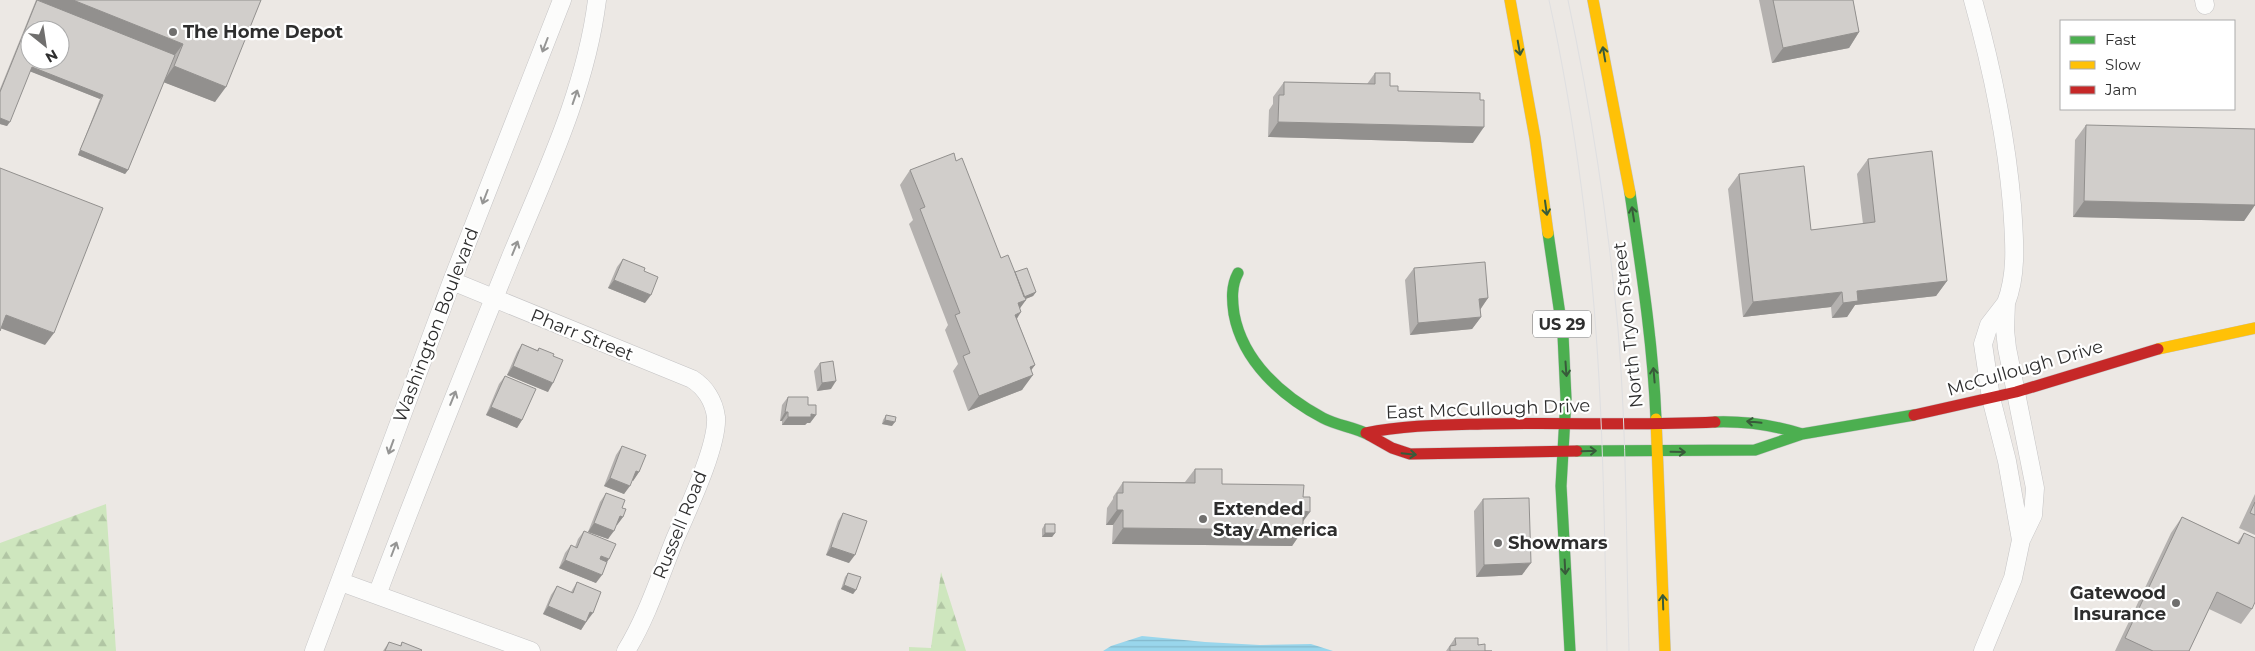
<svg xmlns="http://www.w3.org/2000/svg" width="2255" height="651" font-family="Montserrat,sans-serif">
<style>
.forest{fill:url(#forest-firs)}
.water{fill:url(#water-rules)}
.lines{fill:none;stroke-linecap:round;stroke-linejoin:round}
.street-casing{stroke:#c5c4c5;stroke-width:19}
.fast-casing{stroke:#c5c4c5;stroke-width:12}
.slow-casing{stroke:#c5c4c5;stroke-width:12}
.jam-casing{stroke:#c5c4c5;stroke-width:12}
.street{stroke:#fcfcfb;stroke-width:18}
.fast{stroke:#4caf50;stroke-width:11}
.slow{stroke:#ffc107;stroke-width:11}
.jam{stroke:#c62828;stroke-width:11}
.tram{stroke:#dfdfe1;stroke-width:1}
.wall{fill:#b4b1af}
.shaded-wall{fill:#92908e}
.building{fill:#d1cecb;stroke:#92908e;fill-rule:evenodd}
.oneway{stroke:#959594}
.oneway2{stroke:#385b3a}
.poi-dot{fill:#706f6e;stroke:#fff;stroke-width:2}
.labels{text-anchor:middle;dominant-baseline:central;stroke-width:4.5;stroke-linejoin:round;paint-order:stroke}
.shield{fill:#fff;stroke:#6d6d6d;stroke-width:1}
.shield-label{font-size:16px;font-weight:bold;fill:#2e2e2e}
.poi-label{font-size:18px;font-weight:bold;fill:#2e2e2e;stroke:#fff;text-anchor:start}
.street-label{font-size:18px;fill:#2e2e2e;stroke:#fff}
</style>
<defs>
<pattern id="forest-firs" width="22" height="20" patternUnits="userSpaceOnUse" patternTransform="scale(1.25)"><rect width="22" height="20" fill="#cee6be"/><path d="M5 1l3.5 6h-7zM16 11l3.5 6h-7z" fill="#b1c6a4"/></pattern>
<pattern id="water-rules" width="6" height="5" patternUnits="userSpaceOnUse" patternTransform="scale(1.25)"><rect width="6" height="5" fill="#99d6ec"/><path d="M0 2.5h6" fill="none" stroke="#84b8cb"/></pattern>
</defs>
<rect width="100%" height="100%" fill="#ece8e4"/>
<path class="forest" d="M106 504 116 651H0V543Z
M941 572 966 651H909V647L931 648Z"/>
<path class="water" d="M1142 636 1205 642 1260 645 1311 644 1333 651H1103L1111 646Z"/>
<g class="lines">
<g class="street-casing">
<path id="street" d="M1973 0C1992 68 2006 135 2012 205 2014 237 2018 272 2006 303
M2204 0 2205 5
M452 281 692 379C705 387 714 401 716 417 718 446 687 511 675 539 660 576 647 617 626 651
M2006 303 2005 330 2007 348 2035 488 2033 515 2021 540 2007 461 1991 398 1983 344 1989 325Z
M341 582 531 651
M377 595C420 481 466 367 512 254 546 172 586 89 597 0
M314 651 452 281 562 0
M1983 651 2013 578 2021 540"/>
</g>
<g class="fast-casing">
<path id="fast" d="M1630 193C1641 268 1653 343 1656 419
M1548 233 1563 335 1566 399 1561 486 1570 651
M1238 273C1231 286 1232 300 1234 314 1243 362 1282 396 1323 418 1338 426 1355 427 1369 435
M1715 422C1746 421 1773 425 1802 434
M1577 451 1755 450 1802 434 1914 415"/>
</g>
<g class="slow-casing">
<path id="slow" d="M1510 0 1535 138 1548 233
M1593 0 1630 193
M2158 349 2255 328
M1656 419 1665 651"/>
</g>
<g class="jam-casing">
<path id="jam" d="M1914 415 2016 392 2158 349
M1366 433C1404 425 1444 425 1483 424 1561 422 1638 426 1715 422
M1369 435 1392 448 1410 454 1577 451"/>
</g>
<use href="#street" class="street"/>
<use href="#fast" class="fast"/>
<use href="#slow" class="slow"/>
<use href="#jam" class="jam"/>
<path class="tram" d="M1549 0C1576 124 1592 252 1599 379 1604 469 1605 560 1607 651
M1568 0C1591 109 1608 219 1618 329 1627 436 1626 544 1629 651"/>
</g>
<path class="wall" d="M36 0H261L215 102 164 82 128 170 125 174 78 155 100 99 30 71 7 126 0 124V89Z
M1759 0H1853L1859 32 1849 48 1772 63Z
M1375 73 1390 86 1398 91 1473 143 1268 137 1269 110 1273 104V97L1284 82 1367 84Z
M2086 125 2255 205 2244 221 2073 217 2075 140Z
M1868 159 1947 281 1936 296 1855 305 1847 317 1832 318 1831 307 1743 317 1728 189 1739 174 1811 230 1863 224 1857 174Z
M956 161 1001 258 1036 292 1033 296 1025 299 1020 308 1017 319 1035 365 1031 370 1022 390 968 411 953 371 958 364 945 330 948 325 909 224 913 220 900 185 910 170Z
M623 259 644 271 645 303 608 288 617 267Z
M1414 268 1488 298 1480 309 1481 317 1472 329 1410 335 1405 280Z
M522 344 537 350 539 348 553 356 548 392 507 375 517 352Z
M820 363 831 389 817 391 814 371Z
M505 376 522 420 517 428 486 415 499 384Z
M788 397 808 405 816 415 810 423H807L805 425H782V421H780L782 405Z
M886 415 892 426 882 424 883 420Z
M622 446 639 472 633 481 632 480 624 494 604 486 616 455Z
M1195 469 1222 484 1303 522V530L1292 546 1112 544 1113 525H1106L1107 508 1113 499V497L1123 482H1185Z
M606 493 622 508 623 517 617 525H616L608 539 588 532 600 502Z
M2255 494V535L2239 528Z
M1483 499 1522 575 1476 577 1474 511Z
M843 513 849 563 826 555 838 521Z
M2182 517 2237 543 2244 533 2252 609 2241 624 2209 609 2189 651H2115L2171 533Z
M1045 524 1055 533 1052 537H1042V529Z
M584 531 596 583 559 568 565 553 571 545 575 547 578 539Z
M848 573 856 590 853 594 841 589 845 577Z
M577 582 587 621 581 630 543 614 551 595 557 586 571 592Z
M1455 638 1478 645 1485 651H1492H1446Z
M389 642 400 646 402 642 421 651H383Z"/>
<path class="shaded-wall" d="M38 0H73L183 44 172 59Z
M1859 32 1849 48 1772 63 1783 48Z
M174 66 226 87 215 102 163 82Z
M32 67 103 95 100 99 29 71Z
M0 118 10 122 7 126 0 124Z
M1278 122 1484 127 1473 143 1268 137Z
M80 150 128 170 125 174 78 155Z
M2084 201 2255 205 2244 221 2073 217Z
M614 280 651 295 645 303 608 288Z
M1947 281 1936 296 1855 305 1847 317 1832 318 1843 303 1857 291Z
M1036 292 1033 296 1011 305 1014 301Z
M1842 292 1831 307 1743 317 1753 302Z
M1488 298 1480 310 1479 299Z
M1026 300 1015 315 1018 303Z
M1021 312 1011 328 1015 315Z
M6 315 54 333 45 345 0 328Z
M1481 317 1472 329 1410 335 1418 323Z
M1035 365 1026 377 1033 375 1022 390 968 411 979 396 1030 367Z
M513 366 553 383 548 392 507 375Z
M836 381 831 389 817 391 822 383Z
M491 407 522 420 517 428 486 415Z
M785 412H788L782 421H780Z
M811 414 816 415 810 423H807L805 425H782L788 417Z
M885 420 895 422 892 426 882 424Z
M636 471 639 472 633 481 630 479Z
M610 478 630 486 624 494 604 486Z
M1117 510H1123L1113 525H1106Z
M1303 511 1310 512 1299 527Z
M620 516 623 517 617 525 614 524Z
M594 523 614 531 608 539 588 532Z
M1123 528 1303 530 1292 546 1112 544Z
M1045 533H1055L1052 537H1042Z
M831 547 855 555 849 563 826 555Z
M601 556 609 559 604 567 595 564Z
M565 560 602 575 596 583 559 568Z
M1531 563 1522 575 1476 577 1484 565Z
M844 585 856 590 853 594 841 589Z
M548 606 586 622 581 630 543 614Z
M590 612 593 613 587 621 585 620Z"/>
<path class="building" d="M37 0 175 55 128 170 80 150 103 95 32 67 10 122 0 118V92ZM30 30H60V60H30Z
M73 0H261L226 87 174 66 183 44Z
M1773 0H1853L1859 32 1783 48Z
M1375 73H1390V86H1398V91L1480 93V100H1484V127L1278 122 1279 95H1284V82L1375 84Z
M2086 125 2255 129V205L2084 201Z
M1932 151 1947 281 1857 291 1858 301 1843 303 1842 292 1753 302 1739 174 1804 166 1811 230 1875 222 1868 159Z
M954 153 956 161 962 158 1001 258 1008 255 1026 300 1018 303 1021 312 1015 315 1035 365 1030 367 1033 375 979 396 963 356 970 353 955 315 960 313 920 209 925 207 910 170Z
M0 168 103 208 54 333 6 315 0 331Z
M623 259 645 268 644 271 658 277 651 295 614 280Z
M1485 262 1488 298 1479 299 1481 317 1418 323 1414 268Z
M1027 268 1036 292 1024 297 1015 272Z
M522 344 538 351 539 348 554 354 553 356 563 360 553 383 513 366Z
M833 361 836 381 822 383 820 363Z
M505 376 536 389 522 420 491 407Z
M788 397H808V405H816V415L811 414V417H788V412H785Z
M886 415 896 417 895 422 885 420Z
M622 446 646 455 639 472 636 471 630 486 610 478Z
M1195 469H1222V484L1304 485 1303 497H1310V512L1303 511V530L1123 528V510H1117V493H1123V482L1195 483Z
M606 493 625 500 622 508 626 509 623 517 620 516 614 531 594 523Z
M1529 498 1531 563 1484 565 1483 499Z
M2255 502V515L2250 513Z
M843 513 867 521 855 555 831 547Z
M2182 517 2239 544 2244 533 2255 538V602L2252 609 2217 592 2189 651H2153L2125 638Z
M1045 524H1055V533H1045Z
M584 531 616 544 609 559 601 556 600 559 607 562 602 575 565 560 571 545 577 548Z
M848 573 861 577 856 590 844 585Z
M577 582 601 592 593 613 590 612 586 622 548 606 557 586 573 593Z
M1455 638H1478V645L1485 644V651H1492H1450V646L1456 645Z
M389 642 401 646 402 642 422 650 421 651H385Z"/>
<defs><path id="oneway-shaft" d="M-6 0H5M1.5-3L5.5 0L1.5 3" fill="none" stroke-width="1.6" stroke-linecap="round" stroke-linejoin="round" transform="scale(1.25)"/></defs>
<g class="oneway">
<use href="#oneway-shaft" transform="translate(545 45) rotate(111)"/>
<use href="#oneway-shaft" transform="translate(575 97) rotate(-71)"/>
<use href="#oneway-shaft" transform="translate(485 197) rotate(111)"/>
<use href="#oneway-shaft" transform="translate(515 248) rotate(-68)"/>
<use href="#oneway-shaft" transform="translate(453 398) rotate(-68)"/>
<use href="#oneway-shaft" transform="translate(391 447) rotate(110)"/>
<use href="#oneway-shaft" transform="translate(394 549) rotate(-69)"/>
</g>
<g class="oneway2">
<use href="#oneway-shaft" transform="translate(1519 48) rotate(80)"/>
<use href="#oneway-shaft" transform="translate(1604 54) rotate(-100)"/>
<use href="#oneway-shaft" transform="translate(1546 208) rotate(82)"/>
<use href="#oneway-shaft" transform="translate(1633 214) rotate(-99)"/>
<use href="#oneway-shaft" transform="translate(1566 369) rotate(86)"/>
<use href="#oneway-shaft" transform="translate(1654 375) rotate(-95)"/>
<use href="#oneway-shaft" transform="translate(1754 422) rotate(-174)"/>
<use href="#oneway-shaft" transform="translate(1589 451) rotate(-2)"/>
<use href="#oneway-shaft" transform="translate(1678 452) rotate(1)"/>
<use href="#oneway-shaft" transform="translate(1409 454) rotate(6)"/>
<use href="#oneway-shaft" transform="translate(1565 567) rotate(87)"/>
<use href="#oneway-shaft" transform="translate(1663 602) rotate(-92)"/>
</g>
<g class="poi-dot">
<circle cx="173" cy="32" r="5"/>
<circle cx="1203" cy="519" r="5"/>
<circle cx="1498" cy="543" r="5"/>
<circle cx="2176" cy="603" r="5"/>
</g>
<g class="labels">
<rect class="shield" x="1533" y="310.5" width="58" height="27" rx="4"/>
<g class="shield-label">
<text x="1562" y="324">US 29</text>
</g>
<g class="poi-label">
<text x="183" y="32">The Home Depot</text>
<text x="1213" y="509">Extended<tspan x="1213" dy="21">Stay America</tspan></text>
<text x="1508" y="543">Showmars</text>
<text x="2166" y="593" text-anchor="end">Gatewood<tspan x="2166" dy="21">Insurance</tspan></text>
</g>
<g class="street-label">
<text transform="translate(436 325) rotate(-69)">Washington Boulevard</text>
<text transform="translate(1628 325) rotate(-96)">North Tryon Street</text>
<text transform="translate(582 335) rotate(22)">Pharr Street</text>
<text transform="translate(2025 368) rotate(-16)">McCullough Drive</text>
<text transform="translate(1488 409) rotate(-2)">East McCullough Drive</text>
<text transform="translate(680 525) rotate(-68)">Russell Road</text>
</g>
</g>
<rect x="2060" y="20" width="175" height="90" fill="#ffffff" stroke="#ababab"/>
<rect x="2070" y="36" width="25" height="8" fill="#4caf50" stroke="#ababab"/>
<text x="2105" y="45" font-size="15" fill="#2e2e2e">Fast</text>
<rect x="2070" y="61" width="25" height="8" fill="#ffc107" stroke="#ababab"/>
<text x="2105" y="70" font-size="15" fill="#2e2e2e">Slow</text>
<rect x="2070" y="86" width="25" height="8" fill="#c62828" stroke="#ababab"/>
<text x="2105" y="95" font-size="15" fill="#2e2e2e">Jam</text>
<g transform="translate(45 45) rotate(150)"><circle r="24" fill="#ffffff" stroke="#ababab"/>
<path d="M0-4L9 19L0 12L-9 19Z" fill="#706f6e"/>
<text y="-8" font-size="14" font-weight="bold" text-anchor="middle" fill="#2e2e2e">N</text>
</g>
</svg>
